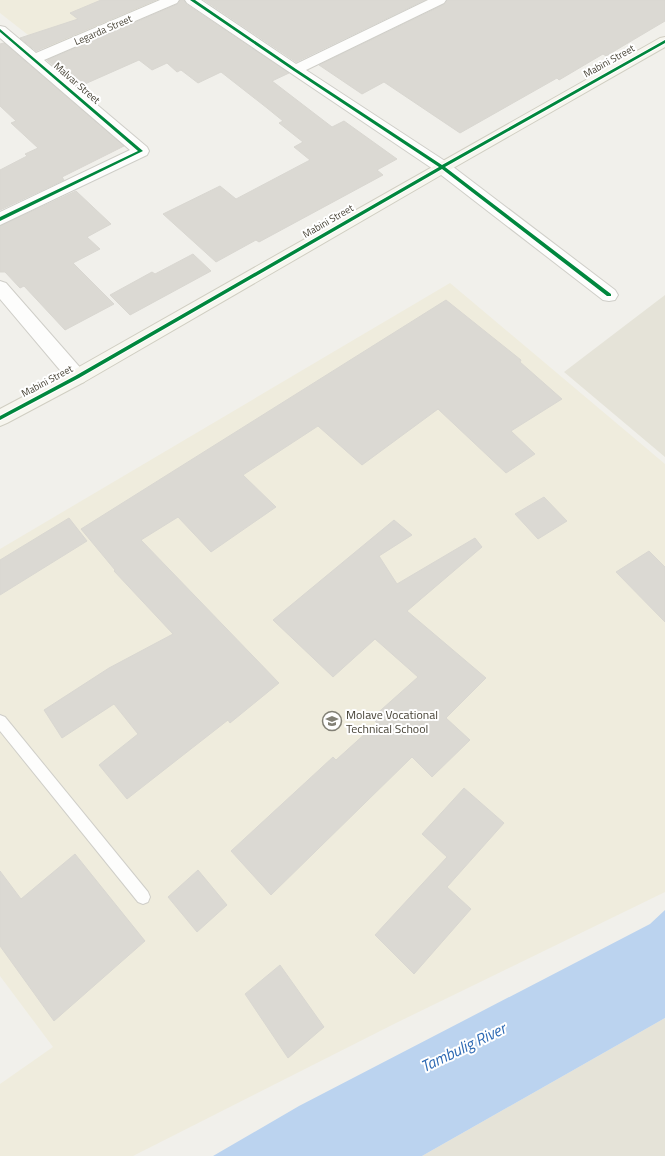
<svg xmlns="http://www.w3.org/2000/svg" width="665" height="1156" font-family="'Titillium Web',sans-serif">
<style>
.residential{fill:#e5e3d8}
.education{fill:#efecdd}
.water{fill:#bbd3ef}
.building{fill:#dbd9d3;stroke:#d9d7d1}
.lines{fill:none;stroke-linecap:round;stroke-linejoin:round}
.lane-casing{stroke:#cfcec8;stroke-width:2}
.street-casing{stroke:#cfcec8;stroke-width:2}
.secondary-casing{stroke:#d0cec2;stroke-width:2}
.lane{fill:#fdfdfc;fill-rule:evenodd}
.street{fill:#fdfdfc;fill-rule:evenodd}
.secondary{fill:#f7f6ef;fill-rule:evenodd}
.cycleway-casing{stroke:#fff;stroke-width:2}
.cycleway{fill:#00873e;fill-rule:evenodd}
.labels{text-anchor:middle;dominant-baseline:central;stroke-width:4;stroke-linejoin:round;paint-order:stroke}
.far-street-label{font-size:10px;fill:#474336;stroke:#fff}
.poi-label{font-size:12px;fill:#474336;stroke:#fff;text-anchor:start}
.near-water-label{font-size:16px;font-style:italic;fill:#2e6ab4;stroke:#fff}
</style>
<rect width="100%" height="100%" fill="#f1f0eb"/>
<path class="residential" d="M665 295V457L564 372Z
M665 1018V1156H422Z"/>
<path class="education" d="M0 0H160L46 49 0 13Z
M450 283 665 464V892L396 1023 133 1156H0V1084L53 1047 0 976V549Z"/>
<path class="water" d="M665 910V1018L422 1156H213L299 1106 650 924Z"/>
<path class="building" d="M101 0H156L36 51 20 38 78 19 70 13Z
M180 0H184L186 4 289 73 272 81 332 127 344 121 397 159 377 170 383 175 259 242 256 240 216 262 163 214 220 186 236 199 310 160 294 147 303 142 279 123 283 121 267 108 221 72 198 83 181 70 177 72 167 63 152 70 139 60 78 87 47 60 178 4Z
M204 0H425L296 62Z
M447 0H665V21L606 56 603 54 559 80 557 78 460 133 384 82 362 94 319 65 445 4Z
M4 43 124 146 62 177 64 180 0 210V170L27 156 25 154 38 148 11 123 16 121 0 106V44Z
M76 191 111 224 87 237 100 249 73 263 114 304 65 330 24 286 20 288 5 272H0V226Z
M193 254 211 271 130 315 110 295 152 272 155 274Z
M446 300 521 360 520 362 562 399 511 431 535 454 506 473 438 409 362 465 318 426 243 475 276 507 211 552 178 517 141 540 279 683 230 723 228 720 127 799 99 765 138 734 114 704 62 738 44 710 109 668 173 634 114 571 115 570 81 529Z
M544 497 567 521 538 539 515 514Z
M69 518 87 541 0 595V560Z
M394 520 412 535 379 556 397 584 475 538 482 547 407 611 486 678 446 718 470 740 432 777 412 757 271 895 231 851 333 757 336 760 377 723 372 718 418 677 375 639 333 677 273 620Z
M649 551 665 567V622L616 572Z
M464 788 504 823 447 887 471 909 414 974 375 935 447 857 422 834Z
M75 854 145 941 54 1021 0 946V871L21 899Z
M198 870 227 905 197 932 168 897Z
M280 965 324 1027 288 1058 245 994Z"/>
<g class="lines">
<g class="lane-casing">
<path id="lane" d="M0 715 5 717 148 892 150 897 148 902 143 904 138 902 0 731Z"/>
</g>
<g class="street-casing">
<path id="street" d="M160 0H179L177 3 44 60 147 147 149 151 147 155 0 225V212L130 150 0 38V26L5 27 36 53Z
M185 0H201L296 64 428 0H446L444 3 306 70 448 163 615 290 618 295 615 300 609 301 603 300 436 171 187 3Z
M0 281 6 283 84 372 87 377 84 382 77 384 70 382 0 299Z"/>
</g>
<g class="secondary-casing">
<path id="secondary" d="M665 37V47L448 171 84 382 7 423 0 426V409L70 372 660 38Z"/>
</g>
<use href="#lane" class="lane"/>
<use href="#street" class="street"/>
<use href="#secondary" class="secondary"/>
<g class="cycleway-casing">
<path id="cycleway" d="M190 0H195L296 69 442 165 665 40V43L445 167 611 294V296H607L442 169 79 378 0 420V416L75 376 439 167 294 71Z
M0 29 143 151 0 221V217L138 151 0 32Z"/>
</g>
<use href="#cycleway" class="cycleway"/>
</g>
<defs>
<g id="school-ring" transform="scale(1)"><circle r="9.5" fill="#fff" stroke="#828075" stroke-width="1.5"/><path d="M0-5L7-2L0 1L-7-2ZM-4 1L0 2.5L4 1V4Q0 6-4 4Z" fill="#828075"/></g>
</defs>
<g fill-rule="evenodd">
<use href="#school-ring" x="332" y="721"/>
</g>
<g class="labels">
<g class="far-street-label">
<text transform="translate(103 30) rotate(-23)">Legarda Street</text>
<text transform="translate(609 61) rotate(-29)">Mabini Street</text>
<text transform="translate(77 83) rotate(41)">Malvar Street</text>
<text transform="translate(328 221) rotate(-30)">Mabini Street</text>
<text transform="translate(47 381) rotate(-28)">Mabini Street</text>
</g>
<g class="poi-label">
<text x="346" y="714">Molave Vocational<tspan x="346" dy="14">Technical School</tspan></text>
</g>
<g class="near-water-label">
<text transform="translate(463 1047) rotate(-26)">Tambulig River</text>
</g>
</g>
</svg>
